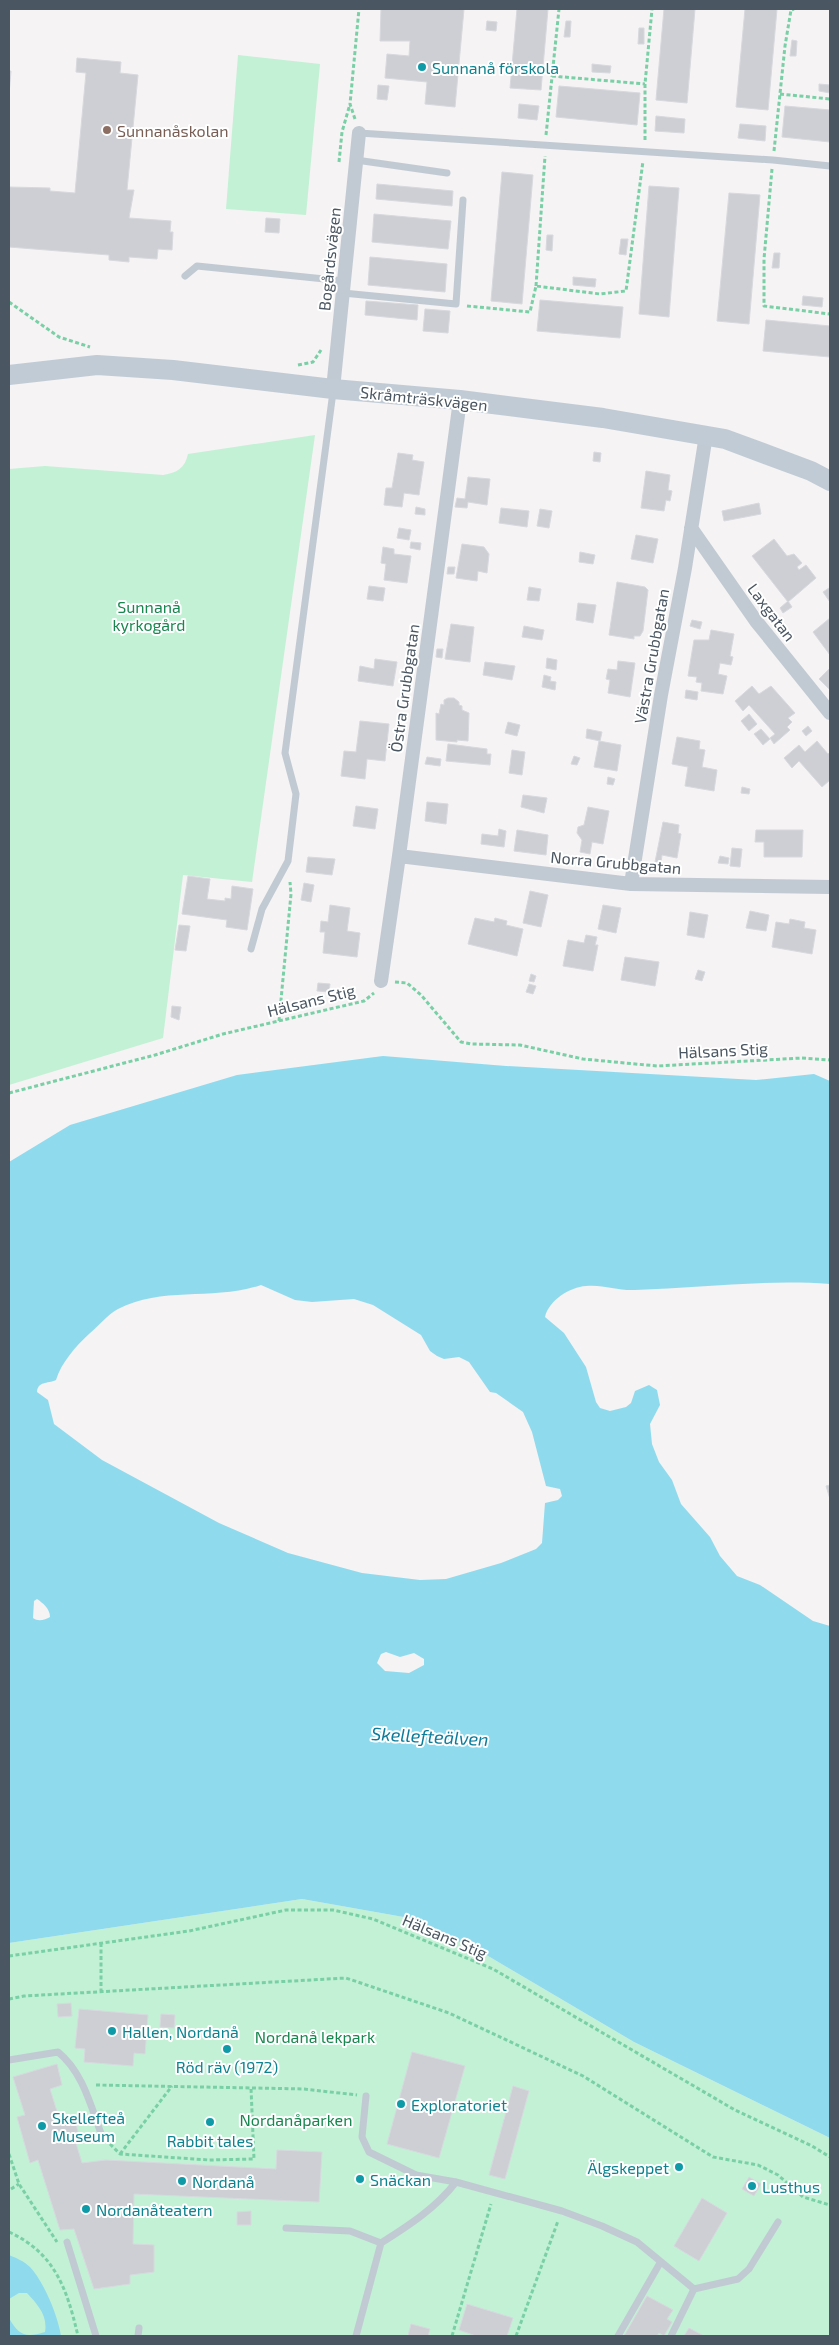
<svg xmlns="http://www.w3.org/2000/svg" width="839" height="2345" font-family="'Exo 2',sans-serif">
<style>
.green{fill:#c3f1d5}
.water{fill:#90daee;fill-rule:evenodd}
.building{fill:#cdcfd5;stroke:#d7d9de}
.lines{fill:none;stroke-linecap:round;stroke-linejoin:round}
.path{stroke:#7ad0a6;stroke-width:3;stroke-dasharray:4 2.5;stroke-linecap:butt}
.lane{stroke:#c1cad2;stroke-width:7}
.street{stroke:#c1cad2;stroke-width:14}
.secondary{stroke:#c1cbd6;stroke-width:20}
.culture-dot{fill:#0f9aa8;stroke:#fff;stroke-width:2}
.education-dot{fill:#8d6e63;stroke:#fff;stroke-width:2}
.labels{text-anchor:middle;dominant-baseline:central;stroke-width:4;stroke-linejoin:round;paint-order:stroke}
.culture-label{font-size:16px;fill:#0d838f;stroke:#fff;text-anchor:start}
.education-label{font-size:16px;fill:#785e54;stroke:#fff;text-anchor:start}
.street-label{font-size:16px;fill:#4a5661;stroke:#fff}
.park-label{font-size:16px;fill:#17864f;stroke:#fff}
.water-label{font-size:18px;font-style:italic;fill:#0c7c9b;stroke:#fff}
</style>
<rect width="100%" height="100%" fill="#f5f3f3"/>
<path class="green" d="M238 55 320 64 306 215 226 209Z
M315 435 252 882 183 875 163 1038 9 1085V469L45 466 163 475C177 473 185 468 188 454Z
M302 1899 409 1918 483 1953 634 2042 830 2138V2336H9V1943Z"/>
<path class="water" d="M383 1056 506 1066 756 1080 814 1074 830 1081V1284C765 1279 701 1288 635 1290 619 1291 602 1284 586 1286 570 1287 549 1300 545 1317L564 1333 586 1367 596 1402 600 1408 610 1411 626 1407 631 1403 635 1391 649 1385 657 1390 660 1405 650 1424 652 1444 659 1462 672 1480 681 1504 710 1537 720 1556 737 1576 760 1585 813 1621 830 1626V2138L634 2042 483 1953 409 1918 302 1899 9 1943V1162L70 1125 237 1075ZM261 1285 295 1300 312 1302 354 1299 373 1305 421 1335 430 1351 437 1356 444 1359 459 1357 469 1362 490 1392 496 1393 523 1412 532 1432 546 1486 560 1489 562 1496 558 1500 545 1503 542 1543 536 1549 501 1563 446 1579 420 1580 362 1573 288 1553 219 1523 102 1460 54 1424 48 1400 37 1392C38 1381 47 1384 56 1380 61 1363 76 1346 89 1334 98 1327 108 1314 118 1309 163 1286 214 1301 261 1285ZM37 1599C43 1603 50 1609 50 1617 45 1620 38 1622 33 1618L34 1601ZM386 1652 400 1657 414 1653 424 1659V1665L409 1673 385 1671 377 1663 381 1654Z
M9 2255C16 2258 24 2261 30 2267 44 2282 58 2316 61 2336H9V2318C19 2336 26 2338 45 2332 48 2315 37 2304 27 2293H19L9 2299Z"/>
<path class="building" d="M381 9H464L455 107 425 104 427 82 385 78 387 54 409 56 410 41H380Z
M517 9H548L541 90 510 88Z
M664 9H695L687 103 656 100Z
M745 9H777L768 110 736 107Z
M487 21 497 22 496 31 486 30Z
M566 21H571L570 37H564Z
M639 28H644V44H638Z
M792 40 797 41 796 56H790Z
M77 58 121 62 120 73 138 75 127 190H134L129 218 171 221 170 232H173L172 250 158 249 157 259 129 257V262L109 260V255L9 247V187L50 188V191L75 193 86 73 76 72Z
M592 64 611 66 610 73 592 72Z
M9 71H11L9 94Z
M819 84 830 85V93L819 91Z
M378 85 389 86 387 100 377 99Z
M559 86 640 93 637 125 556 117Z
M519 104 539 106 537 120 518 118Z
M785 106 830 110V142L782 137Z
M656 116 685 119 684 133 655 131Z
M740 124 766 126 765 141 738 138Z
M502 172 533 175 522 304 491 301Z
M377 184 453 191 452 206 376 199Z
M649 186 679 188 669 317 639 314Z
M729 193 760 195 749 324 717 321Z
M374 214 451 221 448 249 372 242Z
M266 218 280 219 279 233 265 232Z
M547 235H553L552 251 546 250Z
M621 239H628L626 255 619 254Z
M774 253H780L779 268H772Z
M370 257 447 264 445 292 368 285Z
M573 277 596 279 595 287 573 285Z
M803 296 823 298 822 307 802 305Z
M540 300 623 307 620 338 537 331Z
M366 301 418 305 417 320 365 315Z
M425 309 450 311 448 333 423 331Z
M766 320 830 326V357L763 351Z
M594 452 601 453 600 462 593 461Z
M398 453 413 455 412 460 424 462 419 495 404 493 402 507 384 505 386 488H392Z
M646 471 670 475 668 490 672 491 670 501 666 500 664 511 641 508Z
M468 477 490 479 487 505 468 502 467 508 455 507 457 498 465 499Z
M759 503 761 514 724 521 722 511Z
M416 507 425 509V515L415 514Z
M501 508 529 511 527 527 499 523Z
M540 509 552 511 549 528 537 526Z
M399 528 411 530 409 540 397 538Z
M636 535 658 539 653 563 631 559Z
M774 539 787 556 794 554 802 563 797 567 799 570 806 565 816 578 788 602 752 556Z
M411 542 421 543 420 550 410 548Z
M462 544 484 547 489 554 487 573 478 571 477 581 456 578Z
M383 547 394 549V554L411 556 407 583 384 580 386 564 381 563Z
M580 552 595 555 593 564 579 562Z
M448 567H455L454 574H447Z
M617 582 645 587 648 590 643 631 640 636H634V639L609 635Z
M369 586 385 588 383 601 367 599Z
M529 587 541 589 539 601 527 600Z
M829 588 830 590V602L823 592Z
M788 601 792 607 783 613 780 608Z
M578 603 596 605 593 623 576 620Z
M830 618V655L813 632Z
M692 620 702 622 700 629 690 626Z
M451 624 474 627 470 662 445 659Z
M524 626 544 630 542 640 522 637Z
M711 630 734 634 730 656 733 657 731 665 720 663 718 674 727 676 723 694 701 691 702 683 696 682 697 677 688 676 694 640H709Z
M437 649H443L442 658 436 657Z
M547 658 557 660 556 670 546 668Z
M375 659 397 662 393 686 358 681 360 666 374 669Z
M618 661 635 663 630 697 608 693 610 680 606 679 608 669 617 670Z
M485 662 515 666 512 680 483 675Z
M829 669 830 671V690L819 679Z
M544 675 551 677 550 681 556 682 555 690 542 687Z
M752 686 759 694 771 686 795 713 788 718 792 722 787 727 790 730 774 744 770 738 775 734 749 705 743 711 735 701Z
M686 690 698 692 697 700 685 698Z
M448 698H454L459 702V705L462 706V710L469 713 468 741 457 740V742L436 740V713L439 714 441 704 444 705V700Z
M749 714 757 724 749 731 741 721Z
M360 721 389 724 385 761 367 759 365 779 341 776 344 751 356 752Z
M508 722 520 725 517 736 505 733Z
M808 726 812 731 806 736 802 731Z
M587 729 602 732 600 741 586 738Z
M761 729 770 739 763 745 754 734Z
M677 737 700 741 699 749 705 750 702 767 717 770 714 791 685 786 688 767 672 764Z
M599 741 621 745 617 771 594 767Z
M817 741 828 754 830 752V780L822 787 799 761 792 768 784 758 799 745 805 752Z
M448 744 487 749V754H491L490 765 446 761Z
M512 750 525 752 522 775 509 773Z
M574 756 580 758 577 765 571 764Z
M427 757 441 759 440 766 425 764Z
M608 777 615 779 613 785 607 784Z
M742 787 750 789 749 794 741 793Z
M523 795 547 798 544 813 521 807Z
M427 802 448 804 446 824 425 821Z
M356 806 378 809 375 829 353 826Z
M588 807 609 811 603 844 592 842 590 854 580 852 582 840 577 833 578 827 584 825Z
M663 822 679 825 678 833 681 834 677 858 662 855 661 863 655 862Z
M499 829 506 831 504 847 481 844 482 834 498 836Z
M517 830 548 835 546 855 514 851Z
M756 830H803L802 857H764V842H755Z
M732 848 742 849 740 867 730 866Z
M720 856 729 858 728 864 718 863Z
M308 857 335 859 332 875 306 872Z
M188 876 210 879 207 899 225 901V898L231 899 232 886 253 889 247 930 226 927 227 920 182 914Z
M304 883 314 885 311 902 301 900Z
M530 891 548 895 541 927 523 923Z
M330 905 350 908 347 931 360 933 357 957 323 953 325 932H320L321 921 328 922Z
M603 905 621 908 616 933 598 929Z
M750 911 769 915 766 931 746 928Z
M690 912 708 915 704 938 687 935Z
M475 918 494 922 495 918 507 921 506 925 523 929 517 956 468 944Z
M790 919 805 922 804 928 816 930 812 954 772 947 776 922 789 924Z
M179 925 190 926 186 951 175 950Z
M586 935 597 937 595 945H598L593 971 563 966 568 940 584 943Z
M625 957 659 962 655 986 621 980Z
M698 970 705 972 702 981 695 979Z
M531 974 536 976 534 982 529 981Z
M318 983 330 984 329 992 317 991Z
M529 984 536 986 533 994 526 992Z
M172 1006 181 1007 179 1020 171 1017Z
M830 1485V1499L826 1486Z
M71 2003 72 2016 58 2017 57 2004Z
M79 2009 148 2015 145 2054 134 2053 133 2066 84 2062 85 2049 75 2048Z
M161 2014 175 2015 174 2028 160 2027Z
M412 2052 465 2066 439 2158 387 2144Z
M57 2064 62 2085 50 2089 60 2121 74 2117 80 2139 75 2140 82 2163 106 2160 276 2169 277 2150 322 2152 319 2202 134 2194 133 2244 154 2245V2272L130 2275V2284L94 2289 74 2229 60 2230 38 2160 30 2163 17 2117 25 2115 13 2077Z
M513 2086 529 2091 505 2179 489 2175Z
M749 2177 761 2184 754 2196 742 2189Z
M702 2198 727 2213 699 2261 674 2246Z
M251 2211V2225H237V2212Z
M647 2296 673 2310 667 2319 672 2322 664 2336 659 2333 657 2336H624Z
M467 2304 513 2318 507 2336H476L459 2330Z
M411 2324 430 2329 428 2336H408Z
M689 2328 704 2336H684Z"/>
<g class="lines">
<path class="path" d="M552 76 645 84
M780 94 830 99
M355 119 350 104 359 9
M546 135 559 9
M645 140V84L652 9
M774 151 785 46 791 10 794 9
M339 162 342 132 350 104
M772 169 764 259V306L830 314
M536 286 545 156
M9 302 59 337 90 347
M467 306 530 312 536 286 600 294 626 291 643 161
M298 365 313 362 321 350
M395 982 407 983 421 995 461 1042 472 1044 520 1045 583 1059 657 1066 802 1058 830 1060
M279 1021 291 894 290 882
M9 1093 155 1055 223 1034 364 1001 374 993
M101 1943V1991
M9 1956 189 1931 286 1910H333L373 1919 493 1969 735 2110 812 2146 830 2157
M9 1999 24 1996 346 1978 449 2013 583 2076 713 2157 758 2165 778 2175 803 2197 830 2205
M96 2085 304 2089 357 2095
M110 2144 120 2154 209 2160 254 2159 251 2088
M9 2154 19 2184 57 2242
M120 2154 172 2086
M11 2189 19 2184
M9 2232C55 2253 67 2289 78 2336
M452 2336 491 2204
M516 2336 558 2221"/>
<path class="lane" d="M359 133 773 160 830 166
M356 160 447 173
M185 276 197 266 344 281
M343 293 456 304 463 200
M251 949 262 909 288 861 296 794 285 753 333 392
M9 2060 58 2052C83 2072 91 2107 102 2136
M366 2096 362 2137 369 2152 416 2175 456 2182 562 2211 602 2226 637 2242 694 2289 738 2279 749 2269 778 2222
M286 2228 350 2231 381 2243
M67 2242 96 2336
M138 2336 139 2328
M356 2336 381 2243C408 2226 436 2208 456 2182
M618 2336 660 2263
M671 2336 694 2289"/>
<path class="street" d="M333 389 359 133
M691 528 756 621 830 713
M399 856 631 884 830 887
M631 884 661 695 685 568 706 435
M381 981 399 856 460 400"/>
<path class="secondary" d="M9 375 97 365 173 370 333 389 460 400 603 418 725 439 811 471 830 481"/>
</g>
<g class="culture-dot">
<circle cx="422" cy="67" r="5"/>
<circle cx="112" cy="2031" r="5"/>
<circle cx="227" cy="2049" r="5"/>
<circle cx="401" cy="2104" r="5"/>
<circle cx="210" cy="2122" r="5"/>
<circle cx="42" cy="2126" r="5"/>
<circle cx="679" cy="2167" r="5"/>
<circle cx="360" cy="2179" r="5"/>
<circle cx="182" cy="2181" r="5"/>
<circle cx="752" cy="2186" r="5"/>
<circle cx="86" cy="2209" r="5"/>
</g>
<circle class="education-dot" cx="107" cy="130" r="5"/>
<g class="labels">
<g class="culture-label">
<text x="432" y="67">Sunnanå förskola</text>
<text x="122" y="2031">Hallen, Nordanå</text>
<text x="227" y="2066" text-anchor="middle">Röd räv (1972)</text>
<text x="411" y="2104">Exploratoriet</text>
<text x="52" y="2117">Skellefteå<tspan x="52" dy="18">Museum</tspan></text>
<text x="210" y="2140" text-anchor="middle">Rabbit tales</text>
<text x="669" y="2167" text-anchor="end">Älgskeppet</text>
<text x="370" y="2179">Snäckan</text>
<text x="192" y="2181">Nordanå</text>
<text x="762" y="2186">Lusthus</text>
<text x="96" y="2209">Nordanåteatern</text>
</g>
<g class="education-label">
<text x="117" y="130">Sunnanåskolan</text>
</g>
<g class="street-label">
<text transform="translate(329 259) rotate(-84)">Bogårdsvägen</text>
<text transform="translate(424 398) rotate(6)">Skråmträskvägen</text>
<text transform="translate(772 612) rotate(53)">Laxgatan</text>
<text transform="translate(651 656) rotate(-80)">Västra Grubbgatan</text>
<text transform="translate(404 688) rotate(-82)">Östra Grubbgatan</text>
<text transform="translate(616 862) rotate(5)">Norra Grubbgatan</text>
<text transform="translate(311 1000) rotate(-14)">Hälsans Stig</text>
<text transform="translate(723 1050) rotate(-3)">Hälsans Stig</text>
<text transform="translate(445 1936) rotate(23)">Hälsans Stig</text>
</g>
<g class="park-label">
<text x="149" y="606">Sunnanå<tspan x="149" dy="18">kyrkogård</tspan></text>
<text x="315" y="2036">Nordanå lekpark</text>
<text x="296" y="2119">Nordanåparken</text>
</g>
<g class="water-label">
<text transform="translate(430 1736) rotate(3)">Skellefteälven</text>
</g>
</g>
<rect width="839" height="2345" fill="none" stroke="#4a5661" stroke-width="20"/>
</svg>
